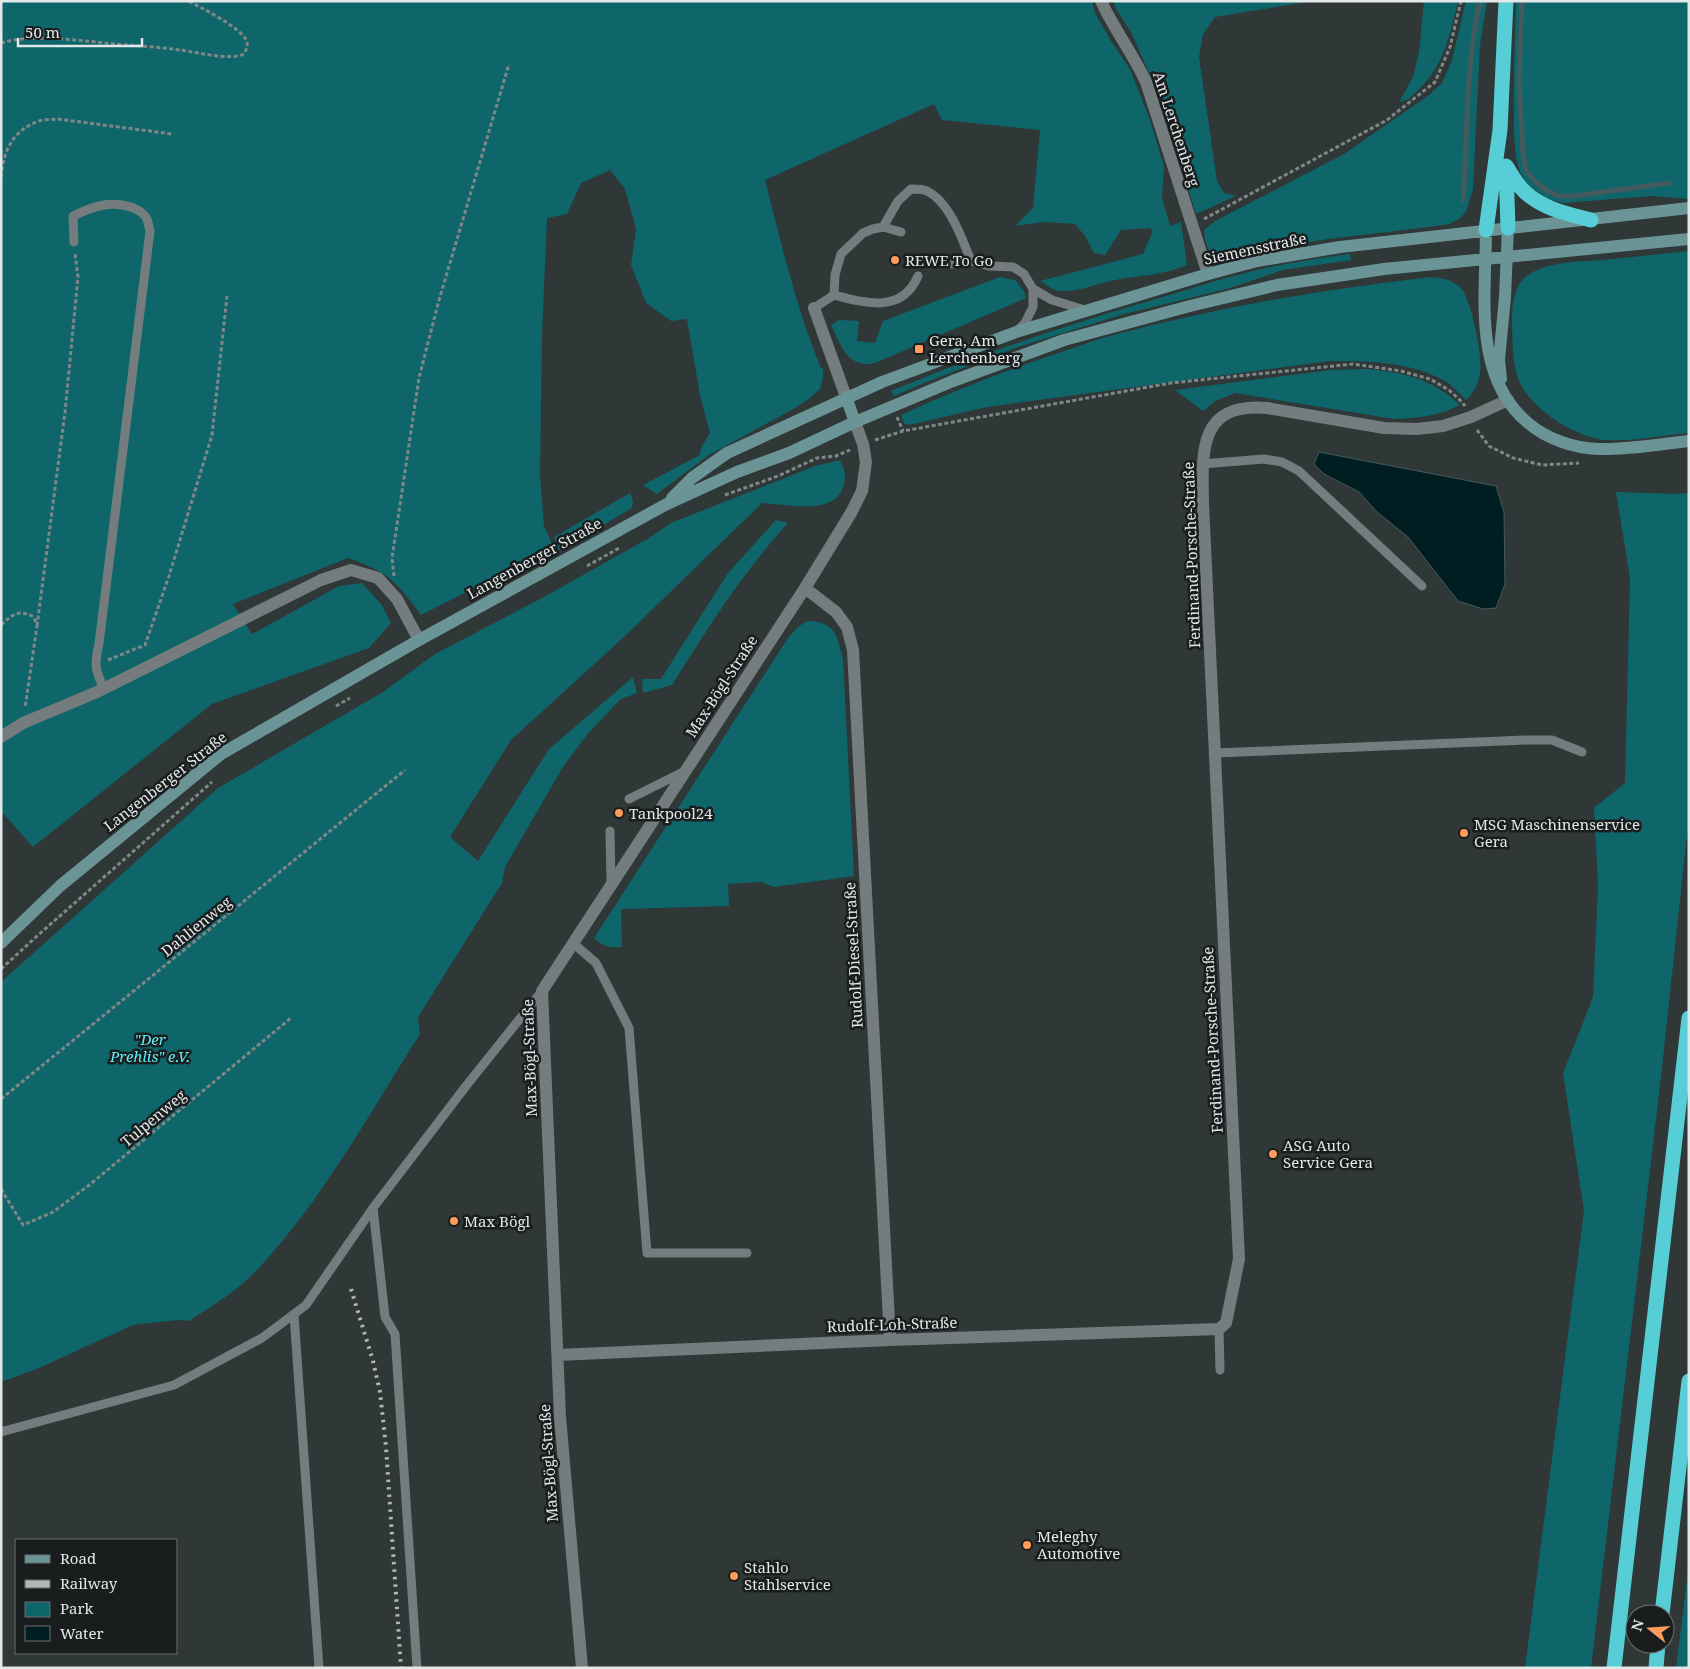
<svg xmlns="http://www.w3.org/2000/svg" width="1690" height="1669" font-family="'Noto Serif',serif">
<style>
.green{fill:#0e666b}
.water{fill:#001e21;stroke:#445b5d}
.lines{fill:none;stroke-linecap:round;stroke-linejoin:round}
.stream{stroke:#445b5d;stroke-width:5}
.path{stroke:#808787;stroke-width:3;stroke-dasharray:4 2.5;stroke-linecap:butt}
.lane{stroke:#747c7d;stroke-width:9}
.street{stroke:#747c7d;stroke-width:12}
.secondary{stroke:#6b9497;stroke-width:12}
.highway{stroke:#57cdd5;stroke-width:15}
.rail{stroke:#b1b7b7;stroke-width:4;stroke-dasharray:2.5 5;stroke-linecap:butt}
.poi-dot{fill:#ff9b5b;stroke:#1a1d1e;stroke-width:2}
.labels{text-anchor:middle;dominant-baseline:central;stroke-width:5;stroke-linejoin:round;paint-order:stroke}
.street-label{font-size:15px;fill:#e3e8e8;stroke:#1a1d1e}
.poi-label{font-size:15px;fill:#e3e8e8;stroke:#1a1d1e;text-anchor:start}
.park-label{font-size:15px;font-style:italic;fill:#5df2fc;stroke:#1a1d1e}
</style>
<rect width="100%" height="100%" fill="#2f3737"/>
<path class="green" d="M1 1H1092L1095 13 1111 41 1130 69 1150 120 1164 166 1162 198 1170 226 1181 222 1187 265C1163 276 1136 275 1111 281 1096 284 1080 291 1065 291 1055 292 1048 286 1040 281L1143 254 1153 231 1150 228 1121 230 1105 255 1094 253 1085 236 1075 224 1045 222 1015 226 1033 208 1040 130 942 120 934 104 765 180C781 243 796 307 821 368H823V378L820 389 810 398 795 408 709 455 657 494 643 485 700 455 701 448 710 433 700 395 687 319 671 321 646 303 631 265 636 229 625 189 610 170 581 183 567 214 547 218 542 334 540 475 544 526 554 548 421 615C397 582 388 572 348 558L233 604 252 634 339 586 362 583 382 605 391 623 369 648 212 704 33 847 1 811Z
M1113 1H1313L1215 17 1203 34 1199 57 1217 181 1224 193 1236 196 1196 214 1158 93 1131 32 1116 9Z
M1424 1H1458C1450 36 1443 68 1416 92 1410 98 1407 101 1399 102L1413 77 1419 52Z
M1466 1H1487L1480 45 1473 189 1466 212 1459 219 1449 224 1429 227 1328 239 1272 248 1220 260C1208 255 1205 243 1204 230L1215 221 1344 154 1429 95 1442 83 1452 60Z
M1516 1H1689V199L1651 196 1563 203 1548 199 1527 184 1520 172 1516 158 1514 134V67Z
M1689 251V433C1663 435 1631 442 1606 440 1575 437 1534 411 1520 383 1512 365 1513 346 1512 327 1512 309 1512 286 1528 275 1549 261 1578 262 1602 260 1631 257 1660 254 1689 251Z
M1350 254 1351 260 1283 270 1227 289 1124 314 1018 347 924 383 894 396 891 391C972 357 1055 329 1139 304 1174 294 1209 282 1245 273 1279 264 1315 259 1350 254Z
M1000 277 1015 280 1024 291 1026 298 875 363C848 369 841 346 831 325L839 320 859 321 857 341 875 343 883 321Z
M1431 277C1441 278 1451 279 1460 287 1471 297 1483 357 1480 373 1478 385 1475 391 1466 400 1459 393 1451 384 1443 380 1408 361 1367 361 1330 361L987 407 909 425 904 423 901 415C955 390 1010 369 1067 350 1083 345 1100 338 1117 334 1220 307 1325 289 1431 277Z
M1366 369C1403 372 1433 379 1460 405 1439 416 1418 418 1394 419L1235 393 1215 401 1203 411 1175 390 1331 370Z
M836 461H840C845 469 846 475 844 484 837 517 787 504 762 503L625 636 511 740 450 837 478 861 549 749 633 677 637 693 621 699 589 732 563 767 505 867 502 883 418 1017 420 1034C369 1114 322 1201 256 1271 237 1291 212 1306 189 1321L177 1320 133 1325 39 1368 1 1382V982L218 788 383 692 435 654 544 597 649 538 671 523 815 466Z
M1616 492 1677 494 1689 493V816L1661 1077 1591 1668H1525L1584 1211 1563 1073 1593 997 1598 885 1594 808 1625 783 1630 578Z
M630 493 633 501 632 508 559 551 554 537Z
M776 520 788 523C743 572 708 628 672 685L643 693 642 679H661L728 573Z
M808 621C836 622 837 636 843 659L854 876 774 887 761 882 728 884 729 906 621 909 622 947C610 948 603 947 594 938L788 638 799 626Z
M1689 1564V1668H1676Z"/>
<path class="water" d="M1319 452 1496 486 1504 512 1505 584 1496 608 1483 609 1458 601 1408 537 1377 512 1359 492 1324 474 1314 464Z"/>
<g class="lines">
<path class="stream" d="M1522 1 1519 79 1523 154 1526 170 1535 181 1546 190 1558 196H1574L1669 183
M1463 200C1468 133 1465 67 1480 1"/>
<path class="path" d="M1 43C33 33 82 41 115 44 137 46 159 47 180 50 197 52 229 61 244 54 246 50 248 46 247 42 244 29 200 7 188 1
M1 177C4 150 12 131 39 121 44 119 52 120 58 119L172 134
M1204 219 1387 120 1435 82 1450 47 1461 1
M897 417 903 431
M1477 430 1489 446 1513 458 1542 465 1579 463
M875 440 903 431 1171 383 1353 364 1401 371 1430 379 1449 390 1462 402 1465 406
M725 495 778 476 817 458 836 456 850 450
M587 566 621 547
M394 576 392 558 419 378 439 300 509 64
M1 625C13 614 19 609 34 617L37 626 25 708
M37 626 65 412 78 277 75 254
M108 660 145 645 169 576 212 435 227 296
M336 706 350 698
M1 969 36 937 212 782
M1 1099 405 770
M1 1189 23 1225 53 1212 88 1186 291 1018"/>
<path class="lane" d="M883 227 901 232
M74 242 73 216C92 207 110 200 131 207 138 210 143 212 147 219 148 222 149 227 150 231L99 644C94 664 95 670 104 689
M953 264 971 261
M1033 289 1052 300 1085 310
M834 295C865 303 902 314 918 276
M814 308 834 295 835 275 841 254 863 233 873 229 883 227 898 201 911 189C916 189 923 189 927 191 950 202 962 239 971 261L989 266 1013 267 1024 274 1033 289V307L1025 323 1017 331
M1202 464 1264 459 1282 462 1299 471 1422 586
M1216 753 1525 740H1552L1582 752
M629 799 685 771
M610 831 611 884
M574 944 596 963 629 1028 647 1253H747
M373 1208 385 1317 395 1334 417 1668
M294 1315 319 1668
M1219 1329 1220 1370
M1 1432 174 1385 262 1338 306 1305 373 1208 466 1086 542 991"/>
<path class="street" d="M1101 1C1114 29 1133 54 1146 82L1208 274
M814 308 846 397
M805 588 836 612 847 627 853 650 890 1340
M1 737 23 723 97 692 321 580 351 570 378 578 397 599 419 640
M558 1355 890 1340 1219 1329 1226 1323 1239 1259 1203 504C1202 452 1198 402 1267 408L1384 428 1417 429 1443 426 1471 417 1508 400
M582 1668 560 1417 542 991 805 588 851 513 862 491 866 462 863 444 855 422"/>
<path class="secondary" d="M1486 230C1486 295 1472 376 1528 423 1547 439 1573 448 1598 449 1627 450 1660 444 1689 441
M1501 379 1499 360 1505 297 1508 228
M846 397 855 422
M672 498 692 478 727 453 882 382 1016 332 1208 274 1257 261 1340 247 1689 208
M1 943 60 886 221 754 419 640 665 505 737 472 789 453 855 422 953 381 1064 340 1190 306 1277 285 1384 269 1689 239"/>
<path class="highway" d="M1506 166C1512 175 1517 185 1525 192 1543 209 1568 214 1591 220
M1506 167 1508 228
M1486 230 1500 130 1506 1
M1662 1614 1689 1381
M1614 1668 1689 1018
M1656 1668 1658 1644"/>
<path class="rail" d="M351 1289 373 1361 380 1392 386 1447 401 1668"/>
</g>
<g class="poi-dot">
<circle cx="895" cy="260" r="5"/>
<rect x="914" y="344" width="10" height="10" rx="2.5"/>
<circle cx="619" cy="813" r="5"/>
<circle cx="1464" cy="833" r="5"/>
<circle cx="1273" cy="1154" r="5"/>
<circle cx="454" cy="1221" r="5"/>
<circle cx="1027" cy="1545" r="5"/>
<circle cx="734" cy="1576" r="5"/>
</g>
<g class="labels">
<g class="street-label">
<text transform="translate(1177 129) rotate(72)">Am Lerchenberg</text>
<text transform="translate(1255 248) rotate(-12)">Siemensstraße</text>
<text transform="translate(1191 555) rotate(-92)">Ferdinand-Porsche-Straße</text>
<text transform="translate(534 558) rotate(-29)">Langenberger Straße</text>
<text transform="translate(721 686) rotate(-57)">Max-Bögl-Straße</text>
<text transform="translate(165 781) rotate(-38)">Langenberger Straße</text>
<text transform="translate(196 926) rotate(-39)">Dahlienweg</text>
<text transform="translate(853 955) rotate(-93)">Rudolf-Diesel-Straße</text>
<text transform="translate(1212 1040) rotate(-93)">Ferdinand-Porsche-Straße</text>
<text transform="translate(529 1058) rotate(-92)">Max-Bögl-Straße</text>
<text transform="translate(153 1118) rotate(-40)">Tulpenweg</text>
<text transform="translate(892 1324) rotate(-2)">Rudolf-Loh-Straße</text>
<text transform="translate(548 1463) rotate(-94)">Max-Bögl-Straße</text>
</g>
<g class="poi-label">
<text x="905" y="260">REWE To Go</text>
<text x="929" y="340">Gera, Am<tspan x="929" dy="17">Lerchenberg</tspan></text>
<text x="629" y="813">Tankpool24</text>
<text x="1474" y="824">MSG Maschinenservice<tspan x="1474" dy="17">Gera</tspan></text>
<text x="1283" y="1145">ASG Auto<tspan x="1283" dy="17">Service Gera</tspan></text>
<text x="464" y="1221">Max Bögl</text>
<text x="1037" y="1536">Meleghy<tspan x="1037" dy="17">Automotive</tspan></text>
<text x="744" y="1567">Stahlo<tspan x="744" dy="17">Stahlservice</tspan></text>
</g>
<g class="park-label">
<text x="150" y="1039">"Der<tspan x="150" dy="17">Prehlis" e.V.</tspan></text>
</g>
</g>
<rect width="1690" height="1669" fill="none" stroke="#e3e8e8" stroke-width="5"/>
<rect x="15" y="1539" width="162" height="115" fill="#1a1d1e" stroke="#6a6e6f"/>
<rect x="25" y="1555" width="25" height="8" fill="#6b9497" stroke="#6a6e6f"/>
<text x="60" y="1564" font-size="15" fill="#e3e8e8">Road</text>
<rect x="25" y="1580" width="25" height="8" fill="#b1b7b7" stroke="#6a6e6f"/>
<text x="60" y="1589" font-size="15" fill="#e3e8e8">Railway</text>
<rect x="25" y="1602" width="25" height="15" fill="#0e666b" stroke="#6a6e6f"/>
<text x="60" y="1614" font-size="15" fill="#e3e8e8">Park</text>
<rect x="25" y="1626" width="25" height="15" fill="#001e21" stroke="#6a6e6f"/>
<text x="60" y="1639" font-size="15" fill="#e3e8e8">Water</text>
<g transform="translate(1650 1629) rotate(287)"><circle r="24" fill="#1a1d1e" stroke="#6a6e6f"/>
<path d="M0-4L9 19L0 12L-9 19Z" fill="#ff9b5b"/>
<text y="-8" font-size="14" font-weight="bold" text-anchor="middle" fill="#e3e8e8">N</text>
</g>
<path d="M18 38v8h124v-8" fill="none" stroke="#e3e8e8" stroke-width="2.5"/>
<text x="25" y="38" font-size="15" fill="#e3e8e8" stroke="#1a1d1e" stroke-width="4" paint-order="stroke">50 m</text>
</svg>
